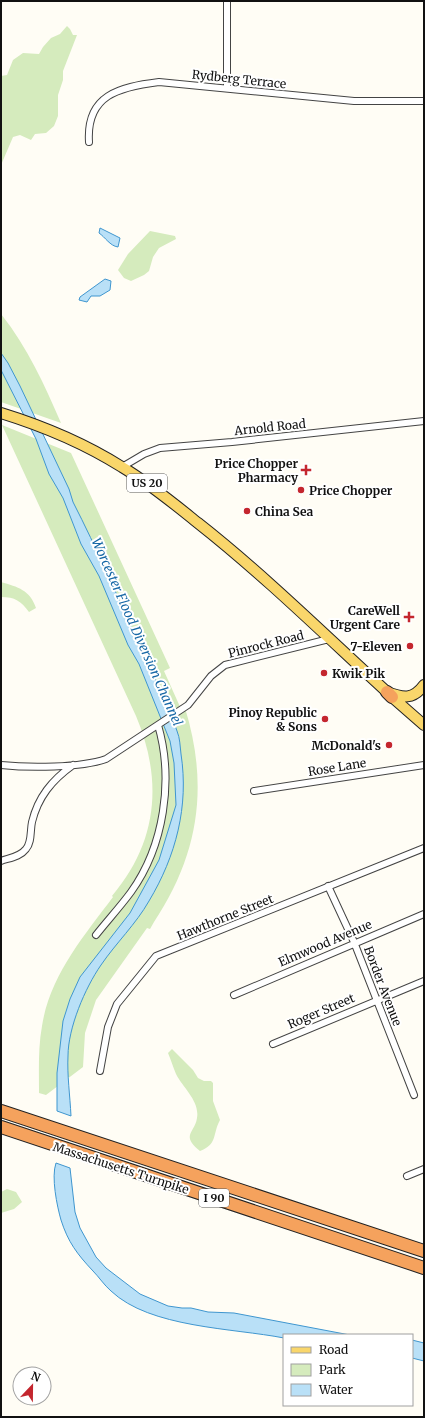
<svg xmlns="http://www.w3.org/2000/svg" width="425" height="1418" font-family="Merriweather,serif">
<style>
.green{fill:#d5ebbd}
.water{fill:#b9e0f7;stroke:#3f96cf}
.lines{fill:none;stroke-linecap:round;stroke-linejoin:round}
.street-casing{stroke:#444;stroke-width:8}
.primary-casing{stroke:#222;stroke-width:12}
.highway-casing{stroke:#222;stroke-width:14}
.street{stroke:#fff;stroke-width:6}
.primary{stroke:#f9d66b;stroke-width:10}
.highway{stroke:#f5a25d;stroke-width:12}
.poi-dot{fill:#c4262e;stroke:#fff;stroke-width:1.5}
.labels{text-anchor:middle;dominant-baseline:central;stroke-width:4;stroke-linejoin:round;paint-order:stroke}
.shield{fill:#fff;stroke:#585858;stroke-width:1}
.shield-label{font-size:11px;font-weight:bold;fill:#111}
.street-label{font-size:12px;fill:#111;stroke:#fff}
.poi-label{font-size:12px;font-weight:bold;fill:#111;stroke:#fff;text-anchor:end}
.water-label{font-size:13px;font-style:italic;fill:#1768a6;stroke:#fff}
</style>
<rect width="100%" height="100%" fill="#fffdf5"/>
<path class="green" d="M67 26 70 29 73 35H77L63 71V80L58 95V116L54 126 46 133 35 134 31 140 20 135 13 137 1 165V76L7 75 13 60 23 53 39 54 43 47 51 38 60 34Z
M150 231 175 236 176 239 159 248 153 257 149 271 144 275 131 281 124 278 118 270 128 254Z
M1 314C28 348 44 384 61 423L1 402Z
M2 425 71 453 170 668 164 671 181 709 185 708C209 786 199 854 154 922L150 929 147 928 96 1000 85 1033 83 1067 46 1095 39 1093C39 1071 38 1048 42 1026 50 975 84 936 113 897L112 896C158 842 163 780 136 716Z
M1 582C18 587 30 590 36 608L29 612C21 601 15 597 1 597Z
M172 1049 193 1070 198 1078 204 1081H211L213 1083V1101L220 1120C212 1135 218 1144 200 1151 180 1135 195 1133 197 1118 200 1101 183 1088 176 1074 173 1067 171 1060 168 1053Z
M7 1189 16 1192 22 1202 14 1209 1 1213V1192Z"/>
<path class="water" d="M100 228 120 238 118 247C110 246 105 237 99 233Z
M105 279 111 281 110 290 100 296H91L87 302 79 300 80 297Z
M1 353 8 363 20 386 69 489 73 502C97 549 118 597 139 645 152 674 167 701 177 731 180 738 180 746 181 754 189 806 176 856 149 901 136 924 116 943 101 965 85 988 68 1028 68 1056 67 1074 70 1096 71 1116L57 1111V1073L63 1021 70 999 80 977 130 913 159 860 176 805 174 763 170 741 139 664 128 645 99 576 81 544 63 498 49 474 36 439 1 370Z
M56 1163 70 1168 75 1212 80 1228 96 1257 106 1268 140 1294 168 1306 182 1308H191L208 1312 234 1313 350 1335H284V1338C233 1328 150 1328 111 1291 104 1285 99 1277 93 1271 77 1254 68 1242 61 1220 57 1206 51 1177 56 1163Z
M412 1340 424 1343V1361L412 1358Z"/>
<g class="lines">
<g class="street-casing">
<path id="street" d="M227 1V88
M89 142C86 95 119 87 159 82L354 101H424
M122 467 144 454 160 448 232 442 424 421
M1 765C29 768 80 768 106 759L188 705 211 676 225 665 329 639
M254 791 424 765
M1 861C9 858 20 857 26 849 32 842 30 831 32 822 38 797 52 780 73 765
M328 886 354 942 414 1095
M96 935C107 921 120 907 131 892 164 846 174 780 158 725
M234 995 424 914
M273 1044 424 981
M100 1071 108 1027 117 1004 156 956 424 848
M407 1176 424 1169"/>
</g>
<g class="primary-casing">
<path id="primary" d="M1 413C43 426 84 443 122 467 149 483 173 503 198 523 264 575 325 635 387 692 403 698 413 700 424 685
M392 697 424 725"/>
</g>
<g class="highway-casing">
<path id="highway" d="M387 692 392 697
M1 1111 424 1251
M1 1127 424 1268"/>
</g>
<use href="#street" class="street"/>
<use href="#primary" class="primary"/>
<use href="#highway" class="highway"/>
</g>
<g class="poi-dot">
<path d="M304 464h4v4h4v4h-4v4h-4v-4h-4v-4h4z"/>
<circle cx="301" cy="490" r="4"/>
<circle cx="247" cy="511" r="4"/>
<path d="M407 611h4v4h4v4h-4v4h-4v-4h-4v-4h4z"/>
<circle cx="410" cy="646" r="4"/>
<circle cx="324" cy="673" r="4"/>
<circle cx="325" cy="719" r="4"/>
<circle cx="389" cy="745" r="4"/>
</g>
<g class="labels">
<g class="shield">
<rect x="127" y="474" width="40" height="18" rx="3"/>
<rect x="199" y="1189" width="30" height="18" rx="3"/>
</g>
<g class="shield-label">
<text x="147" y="483">US 20</text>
<text x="214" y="1198">I 90</text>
</g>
<g class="street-label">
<text transform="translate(239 79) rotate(6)">Rydberg Terrace</text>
<text transform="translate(270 427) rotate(-6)">Arnold Road</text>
<text transform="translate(266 644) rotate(-14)">Pinrock Road</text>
<text transform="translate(337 767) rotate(-9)">Rose Lane</text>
<text transform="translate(225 917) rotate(-22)">Hawthorne Street</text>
<text transform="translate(325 943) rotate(-23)">Elmwood Avenue</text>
<text transform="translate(383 986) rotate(69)">Border Avenue</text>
<text transform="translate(321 1011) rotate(-23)">Roger Street</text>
<text transform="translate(121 1168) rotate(18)">Massachusetts Turnpike</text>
</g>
<g class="poi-label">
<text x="298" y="463">Price Chopper<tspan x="298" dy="14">Pharmacy</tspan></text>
<text x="309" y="490" text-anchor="start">Price Chopper</text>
<text x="255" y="511" text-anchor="start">China Sea</text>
<text x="400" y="610">CareWell<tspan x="400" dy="14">Urgent Care</tspan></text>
<text x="402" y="646">7-Eleven</text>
<text x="332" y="673" text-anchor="start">Kwik Pik</text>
<text x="317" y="712">Pinoy Republic<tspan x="317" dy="14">&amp; Sons</tspan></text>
<text x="381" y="745">McDonald's</text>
</g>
<g class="water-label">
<text transform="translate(137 632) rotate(66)">Worcester Flood Diversion Channel</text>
</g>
</g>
<rect width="425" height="1418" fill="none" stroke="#111111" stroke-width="4"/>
<rect x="283" y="1334" width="130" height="72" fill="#ffffff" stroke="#a0a0a0"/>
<rect x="291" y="1347" width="20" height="6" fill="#f9d66b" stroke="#a0a0a0"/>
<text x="319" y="1354" font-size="12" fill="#111111">Road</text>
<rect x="291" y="1364" width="20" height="12" fill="#d5ebbd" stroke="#a0a0a0"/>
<text x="319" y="1374" font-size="12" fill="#111111">Park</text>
<rect x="291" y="1384" width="20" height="12" fill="#b9e0f7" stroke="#a0a0a0"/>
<text x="319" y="1394" font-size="12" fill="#111111">Water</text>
<g transform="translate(32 1386) rotate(22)"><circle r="19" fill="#ffffff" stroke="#a0a0a0"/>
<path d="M0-3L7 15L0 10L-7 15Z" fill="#c4262e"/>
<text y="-6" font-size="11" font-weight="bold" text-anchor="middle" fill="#111111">N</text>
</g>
</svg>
